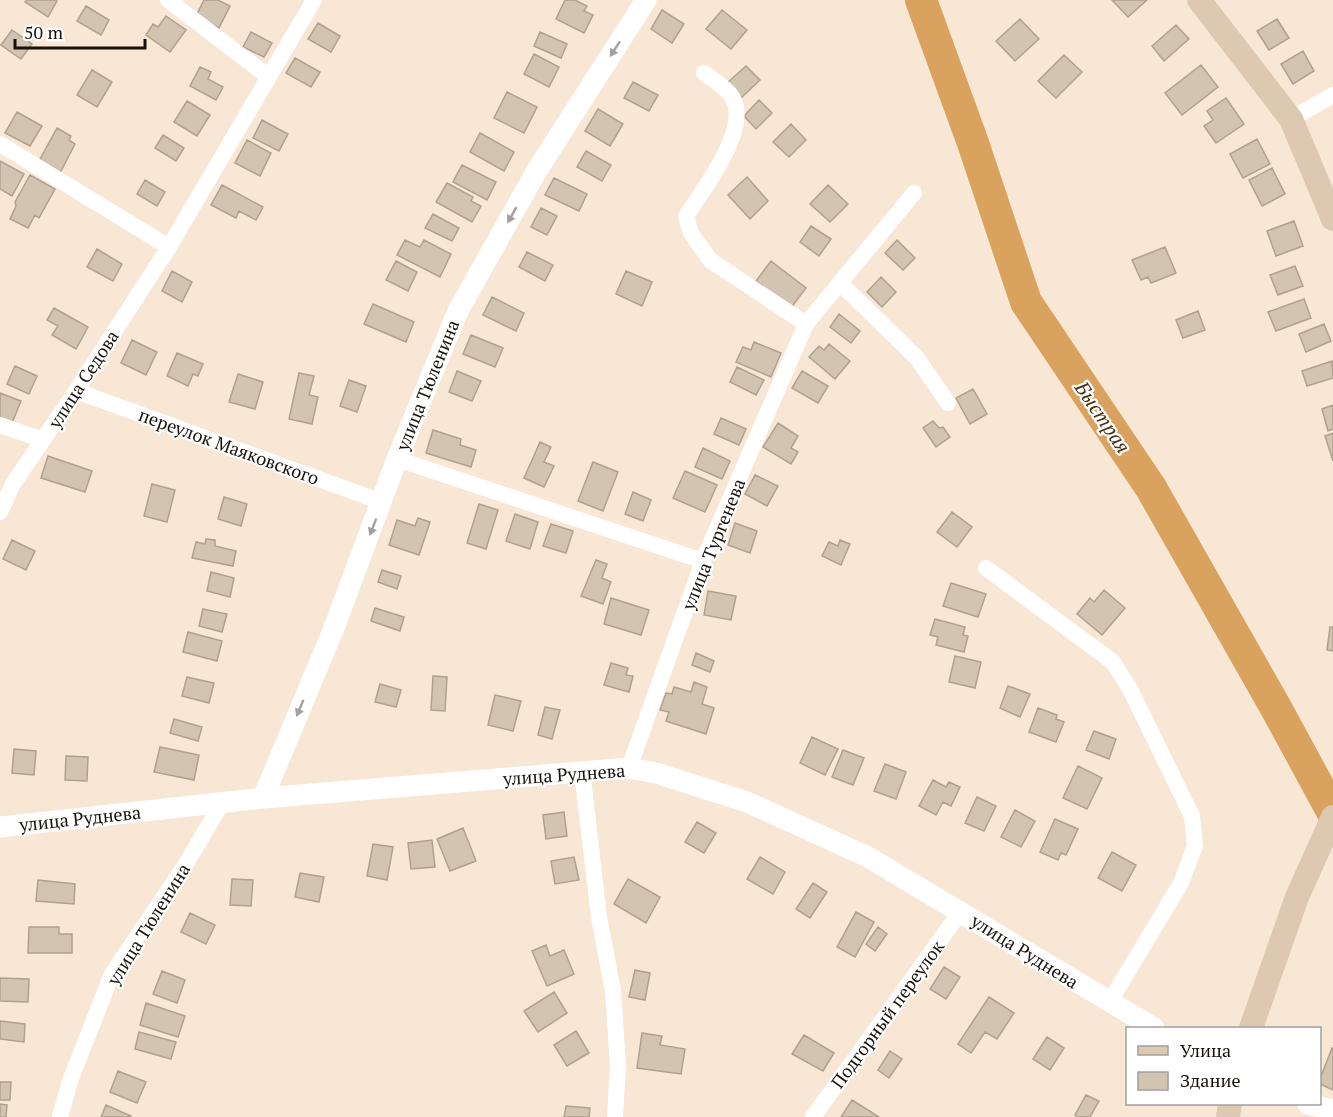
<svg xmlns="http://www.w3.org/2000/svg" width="1333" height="1117" font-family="'PT Serif',serif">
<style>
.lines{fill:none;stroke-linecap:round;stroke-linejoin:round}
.river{stroke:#d9a35f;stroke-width:32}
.building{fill:#d3c3b1;stroke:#b0a18f;stroke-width:1.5}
.minor{stroke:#fff;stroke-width:16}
.tertiary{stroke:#fff;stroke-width:21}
.secondary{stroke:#ddc9b1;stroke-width:24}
.oneway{fill:#a29f9d}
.labels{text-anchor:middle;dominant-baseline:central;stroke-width:4.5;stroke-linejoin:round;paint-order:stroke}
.street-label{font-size:18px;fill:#16100a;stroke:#fff}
.water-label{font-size:20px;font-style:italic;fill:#473013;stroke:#fff}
</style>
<rect width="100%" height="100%" fill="#f8e7d5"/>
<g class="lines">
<path class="river" d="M921 0 973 143 1026 302 1151 488 1276 708 1333 813"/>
</g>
<path class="building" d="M27 0H56L57 1 48 17 25 2Z
M204 0H218L230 6 219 28 196 16Z
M565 0H575L587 6 584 11 593 15 584 33 556 19Z
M1112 0H1147L1128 17Z
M86 6 109 20 101 35 77 21Z
M662 10 684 24 672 43 651 29Z
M722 10 747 30 731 49 706 29Z
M166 16 186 30 170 52 146 35 153 24 158 27Z
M1020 19 1039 39 1015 61 996 41Z
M1277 19 1289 38 1269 50 1257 31Z
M318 23 340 36 331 52 308 39Z
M1176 25 1189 39 1164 61 1152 46Z
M12 30 32 44 21 59 1 45Z
M251 32 272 43 264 57 243 47Z
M540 32 567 44 561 58 534 46Z
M1303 51 1314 71 1293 84 1281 64Z
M534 54 559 67 549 87 524 74Z
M1064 55 1082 72 1056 98 1038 81Z
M295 58 320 72 311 87 286 73Z
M1201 65 1218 87 1182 115 1165 93Z
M746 66 760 80 740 99 726 84Z
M200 67 211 72 208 79 223 87 216 100 190 86Z
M92 70 112 82 97 107 77 95Z
M633 82 658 95 649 111 624 98Z
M507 92 537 107 524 133 494 118Z
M1226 98 1244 124 1216 143 1204 126 1213 120 1207 111Z
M759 100 772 113 756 129 744 116Z
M187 101 210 115 197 136 174 122Z
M598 109 623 124 610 146 585 131Z
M17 112 42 126 30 146 5 133Z
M262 120 288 134 279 151 253 138Z
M791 124 806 140 789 157 773 142Z
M57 128 71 136 69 140 75 144 60 173 39 161Z
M480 133 514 152 504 171 470 152Z
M163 135 184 148 176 161 155 148Z
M1257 139 1270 164 1243 178 1230 154Z
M247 140 271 153 260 176 235 163Z
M586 151 611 165 602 181 577 167Z
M0 161 24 174 12 196 0 189Z
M462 165 496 182 487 200 453 182Z
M1272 168 1285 194 1262 206 1249 180Z
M30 175 55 189 39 218 35 215 28 228 10 219 16 206 15 202Z
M747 177 768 201 750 219 728 195Z
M554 178 587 194 579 211 545 195Z
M145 180 165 192 157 206 137 194Z
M447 183 473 197 471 201 481 206 472 222 436 202Z
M222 185 263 207 256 220 239 211 236 218 211 205Z
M828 185 848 204 830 222 810 204Z
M541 208 557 216 547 235 531 227Z
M433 214 459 228 452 241 425 228Z
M1294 221 1303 246 1276 256 1267 231Z
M811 226 831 239 819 256 800 242Z
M405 240 420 247 424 240 451 254 440 277 397 255Z
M897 240 915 258 903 270 885 253Z
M1165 247 1176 273 1151 283 1148 277 1141 280 1132 260Z
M97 249 122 264 113 281 87 267Z
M527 252 553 265 545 281 519 267Z
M396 261 417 272 408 291 386 280Z
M771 261 806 288 791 308 756 281Z
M1295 266 1303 286 1278 295 1270 275Z
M172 271 192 282 182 302 162 291Z
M626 271 652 282 642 306 616 294Z
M881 277 896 292 882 307 867 292Z
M492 297 524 313 516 331 483 315Z
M1304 299 1311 318 1276 331 1268 312Z
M373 304 414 322 406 342 364 324Z
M54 308 88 327 76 349 52 335 58 326 47 320Z
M1198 311 1205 330 1183 338 1176 320Z
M839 314 860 331 851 343 830 327Z
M1324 324 1331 341 1306 352 1299 334Z
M471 335 503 348 495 367 463 354Z
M132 340 157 352 146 375 121 363Z
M754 342 781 353 771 377 736 362 743 347 751 350Z
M829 344 850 361 835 379 809 357 819 346 824 350Z
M177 353 203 364 198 376 193 374 188 386 167 376Z
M1332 361 1333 378 1307 386 1302 371Z
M15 366 37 376 29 394 7 384Z
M737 367 764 380 756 395 730 382Z
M457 371 481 381 472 401 449 392Z
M802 371 828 386 818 403 792 388Z
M299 373 314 376 309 395 318 397 312 424 289 419Z
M238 374 263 382 255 409 229 402Z
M349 380 366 386 357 412 340 406Z
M973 389 987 414 970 424 956 398Z
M0 393 21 401 12 423 0 419Z
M1333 405V429L1328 431 1322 409Z
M721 418 746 429 739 445 714 434Z
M933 421 939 428 943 427 950 437 936 447 923 428Z
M778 423 798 436 791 448 798 452 791 464 763 447Z
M433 430 461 439 460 445 476 450 471 467 426 453Z
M1333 433V461L1325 436Z
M540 442 551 447 544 462 554 466 544 487 524 478Z
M703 448 730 461 722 479 695 467Z
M48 456 92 471 85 492 41 478Z
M593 462 618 472 603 511 578 501Z
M685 471 717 485 705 512 673 498Z
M755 475 778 486 767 506 745 494Z
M152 484 175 490 167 522 144 516Z
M633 492 651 500 643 521 625 514Z
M224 497 247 504 241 526 218 519Z
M479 504 498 510 486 549 467 543Z
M952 512 972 527 957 547 937 532Z
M515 514 538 522 530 549 506 541Z
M418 518 430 522 419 555 389 545 397 520 415 526Z
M735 523 757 531 750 553 728 545Z
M551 524 573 531 566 553 543 546Z
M206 539 215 540V546L236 551 233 566 192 558 196 542 205 544Z
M12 540 35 551 26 570 3 559Z
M840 540 850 544 841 565 822 556 829 542 838 546Z
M596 560 607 564 602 578 611 582 603 604 581 596Z
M382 570 401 576 397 589 378 582Z
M211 572 234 578 230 597 207 591Z
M951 583 986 594 978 617 943 606Z
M1104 590 1125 608 1102 635 1077 614 1090 598 1094 602Z
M708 591 736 596 731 620 704 615Z
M611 598 649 610 641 635 604 624Z
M375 608 404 617 400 631 371 621Z
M203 609 227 614 222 632 199 626Z
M935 619 965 627 963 635 968 636 964 652 936 645 938 637 930 635Z
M1330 627H1333V651L1327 650Z
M188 632 222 641 217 661 183 652Z
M696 653 714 661 710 672 692 665Z
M955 656 981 662 975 688 949 682Z
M611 663 628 668 626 675 633 676 629 692 604 685Z
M433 676 447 677 445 711 431 710Z
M187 677 214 683 209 703 182 696Z
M694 682 707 687 702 704 714 708 706 734 666 721 669 712 660 710 666 693 672 694 674 687 691 692Z
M380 684 401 690 396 707 375 702Z
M1008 686 1030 694 1020 717 1000 708Z
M495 695 521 701 513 731 488 725Z
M545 707 560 710 552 739 538 735Z
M1038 708 1057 715 1056 719 1064 722 1056 742 1029 732Z
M174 719 202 727 198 741 170 733Z
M1094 731 1116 739 1109 759 1086 750Z
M812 737 838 749 825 775 800 763Z
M160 747 199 755 194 780 154 772Z
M14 749 36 751 34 775 12 773Z
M843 750 864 758 853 785 832 777Z
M66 756 88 757 87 781 65 780Z
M885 764 906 772 896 799 874 791Z
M1078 766 1102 778 1087 809 1063 798Z
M933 780 946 787 949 782 960 787 951 806 943 802 936 815 919 806Z
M977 797 996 806 984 831 965 823Z
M1015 810 1035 821 1021 847 1001 837Z
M564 812 567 836 546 839 543 815Z
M1055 819 1078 829 1066 855 1061 853 1058 860 1040 852Z
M697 822 716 833 704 853 685 842Z
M463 828 476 861 450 871 437 839Z
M432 840 435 867 411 869 408 843Z
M373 844 393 847 387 880 367 876Z
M1112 852 1136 865 1122 891 1098 878Z
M574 857 579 880 555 884 551 861Z
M760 857 785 872 773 894 747 879Z
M300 873 324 877 319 902 295 897Z
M232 879 253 880 251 906 230 905Z
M628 879 660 897 646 923 614 904Z
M38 880 75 884 74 904 36 901Z
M813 883 827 892 810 918 796 909Z
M856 912 874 922 855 957 837 947Z
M190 913 215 925 206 944 181 932Z
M29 927H59V934H72V953H28Z
M878 927 887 934 875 951 866 944Z
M546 945 550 956 564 950 574 974 547 986 532 951Z
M944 967 960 977 946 999 930 989Z
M635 970 650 973 645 1000 629 997Z
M162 971 185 980 177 1003 153 994Z
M0 978 29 979 28 1002 0 1001Z
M554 992 567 1013 538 1032 524 1011Z
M989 997 1014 1013 997 1039 985 1032 971 1053 958 1044Z
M146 1003 185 1016 178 1037 140 1025Z
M0 1021 25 1024 24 1042 0 1039Z
M576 1031 589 1053 567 1066 554 1045Z
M139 1032 176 1042 171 1059 135 1049Z
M642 1033 662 1036 660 1045 685 1049 681 1074 637 1068Z
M804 1035 834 1053 823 1071 792 1054Z
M1047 1037 1064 1048 1050 1070 1033 1059Z
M1332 1048H1333V1090L1320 1084V1079Z
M890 1051 902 1059 889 1078 878 1070Z
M118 1071 146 1082 137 1103 110 1092Z
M0 1082H11L10 1100H0Z
M1086 1095 1099 1101 1090 1117H1078L1075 1115Z
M852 1100 879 1117H841Z
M0 1104 7 1105 6 1117H0Z
M106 1105 131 1116V1117H101Z
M566 1106 590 1108 589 1117H564Z"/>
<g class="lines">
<path class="minor" d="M168 0 269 77
M704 73C712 79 723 86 730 94 755 123 703 190 686 216L691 233 710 260 806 324
M1291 119 1333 95
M0 144 169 247
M840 283 917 358 948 403
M76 391 382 502
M0 425 43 440
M397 459 703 561
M0 512 13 484 76 391 169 247 314 0
M986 568 1113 662 1130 689 1192 816 1195 846 1181 883 1109 1003
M629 768 703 561 806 324 914 193
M582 771 599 917 613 991 618 1065 615 1117
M60 1117 70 1081 112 974 184 867 222 803
M813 1117 961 911"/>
<path class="tertiary" d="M263 798 334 628 397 459 458 311 536 172 646 0
M0 827 263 798 629 768 656 773 747 802 868 857 1154 1028
M1308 1104 1333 1110"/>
<path class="secondary" d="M1199 0 1291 119 1333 219
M1251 1028 1297 897 1333 817
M1228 1117 1230 1104"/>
</g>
<defs><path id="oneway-solid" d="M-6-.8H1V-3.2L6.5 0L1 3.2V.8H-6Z" transform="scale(1.5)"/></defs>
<g class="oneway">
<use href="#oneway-solid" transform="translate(615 49) rotate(123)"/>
<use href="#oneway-solid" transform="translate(512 215) rotate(119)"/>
<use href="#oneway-solid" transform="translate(373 527) rotate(111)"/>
<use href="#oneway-solid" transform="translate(300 708) rotate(113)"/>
</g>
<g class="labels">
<g class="street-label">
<text transform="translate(83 379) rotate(-57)">улица Седова</text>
<text transform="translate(427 385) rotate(-68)">улица Тюленина</text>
<text transform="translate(229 446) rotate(20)">переулок Маяковского</text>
<text transform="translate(713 544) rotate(-68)">улица Тургенева</text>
<text transform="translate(564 774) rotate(-4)">улица Руднева</text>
<text transform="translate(80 818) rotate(-6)">улица Руднева</text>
<text transform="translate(148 924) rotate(-58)">улица Тюленина</text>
<text transform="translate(1025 951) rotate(32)">улица Руднева</text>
<text transform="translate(887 1014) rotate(-54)">Подгорный переулок</text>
</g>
<g class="water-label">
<text transform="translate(1103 417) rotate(56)">Быстрая</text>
</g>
</g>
<rect x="1126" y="1027" width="195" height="78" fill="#ffffff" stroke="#a29f9d" stroke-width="1.5"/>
<rect x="1138" y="1046" width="30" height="9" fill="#ddc9b1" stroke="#a29f9d" stroke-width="1.5"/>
<text x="1180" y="1057" font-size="18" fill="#16100a">Улица</text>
<rect x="1138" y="1072" width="30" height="18" fill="#d3c3b1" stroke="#a29f9d" stroke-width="1.5"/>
<text x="1180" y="1087" font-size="18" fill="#16100a">Здание</text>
<path d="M15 39v9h130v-9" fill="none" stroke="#16100a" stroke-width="3"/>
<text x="24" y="39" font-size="18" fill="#16100a" stroke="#ffffff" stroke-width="4.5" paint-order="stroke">50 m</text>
</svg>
